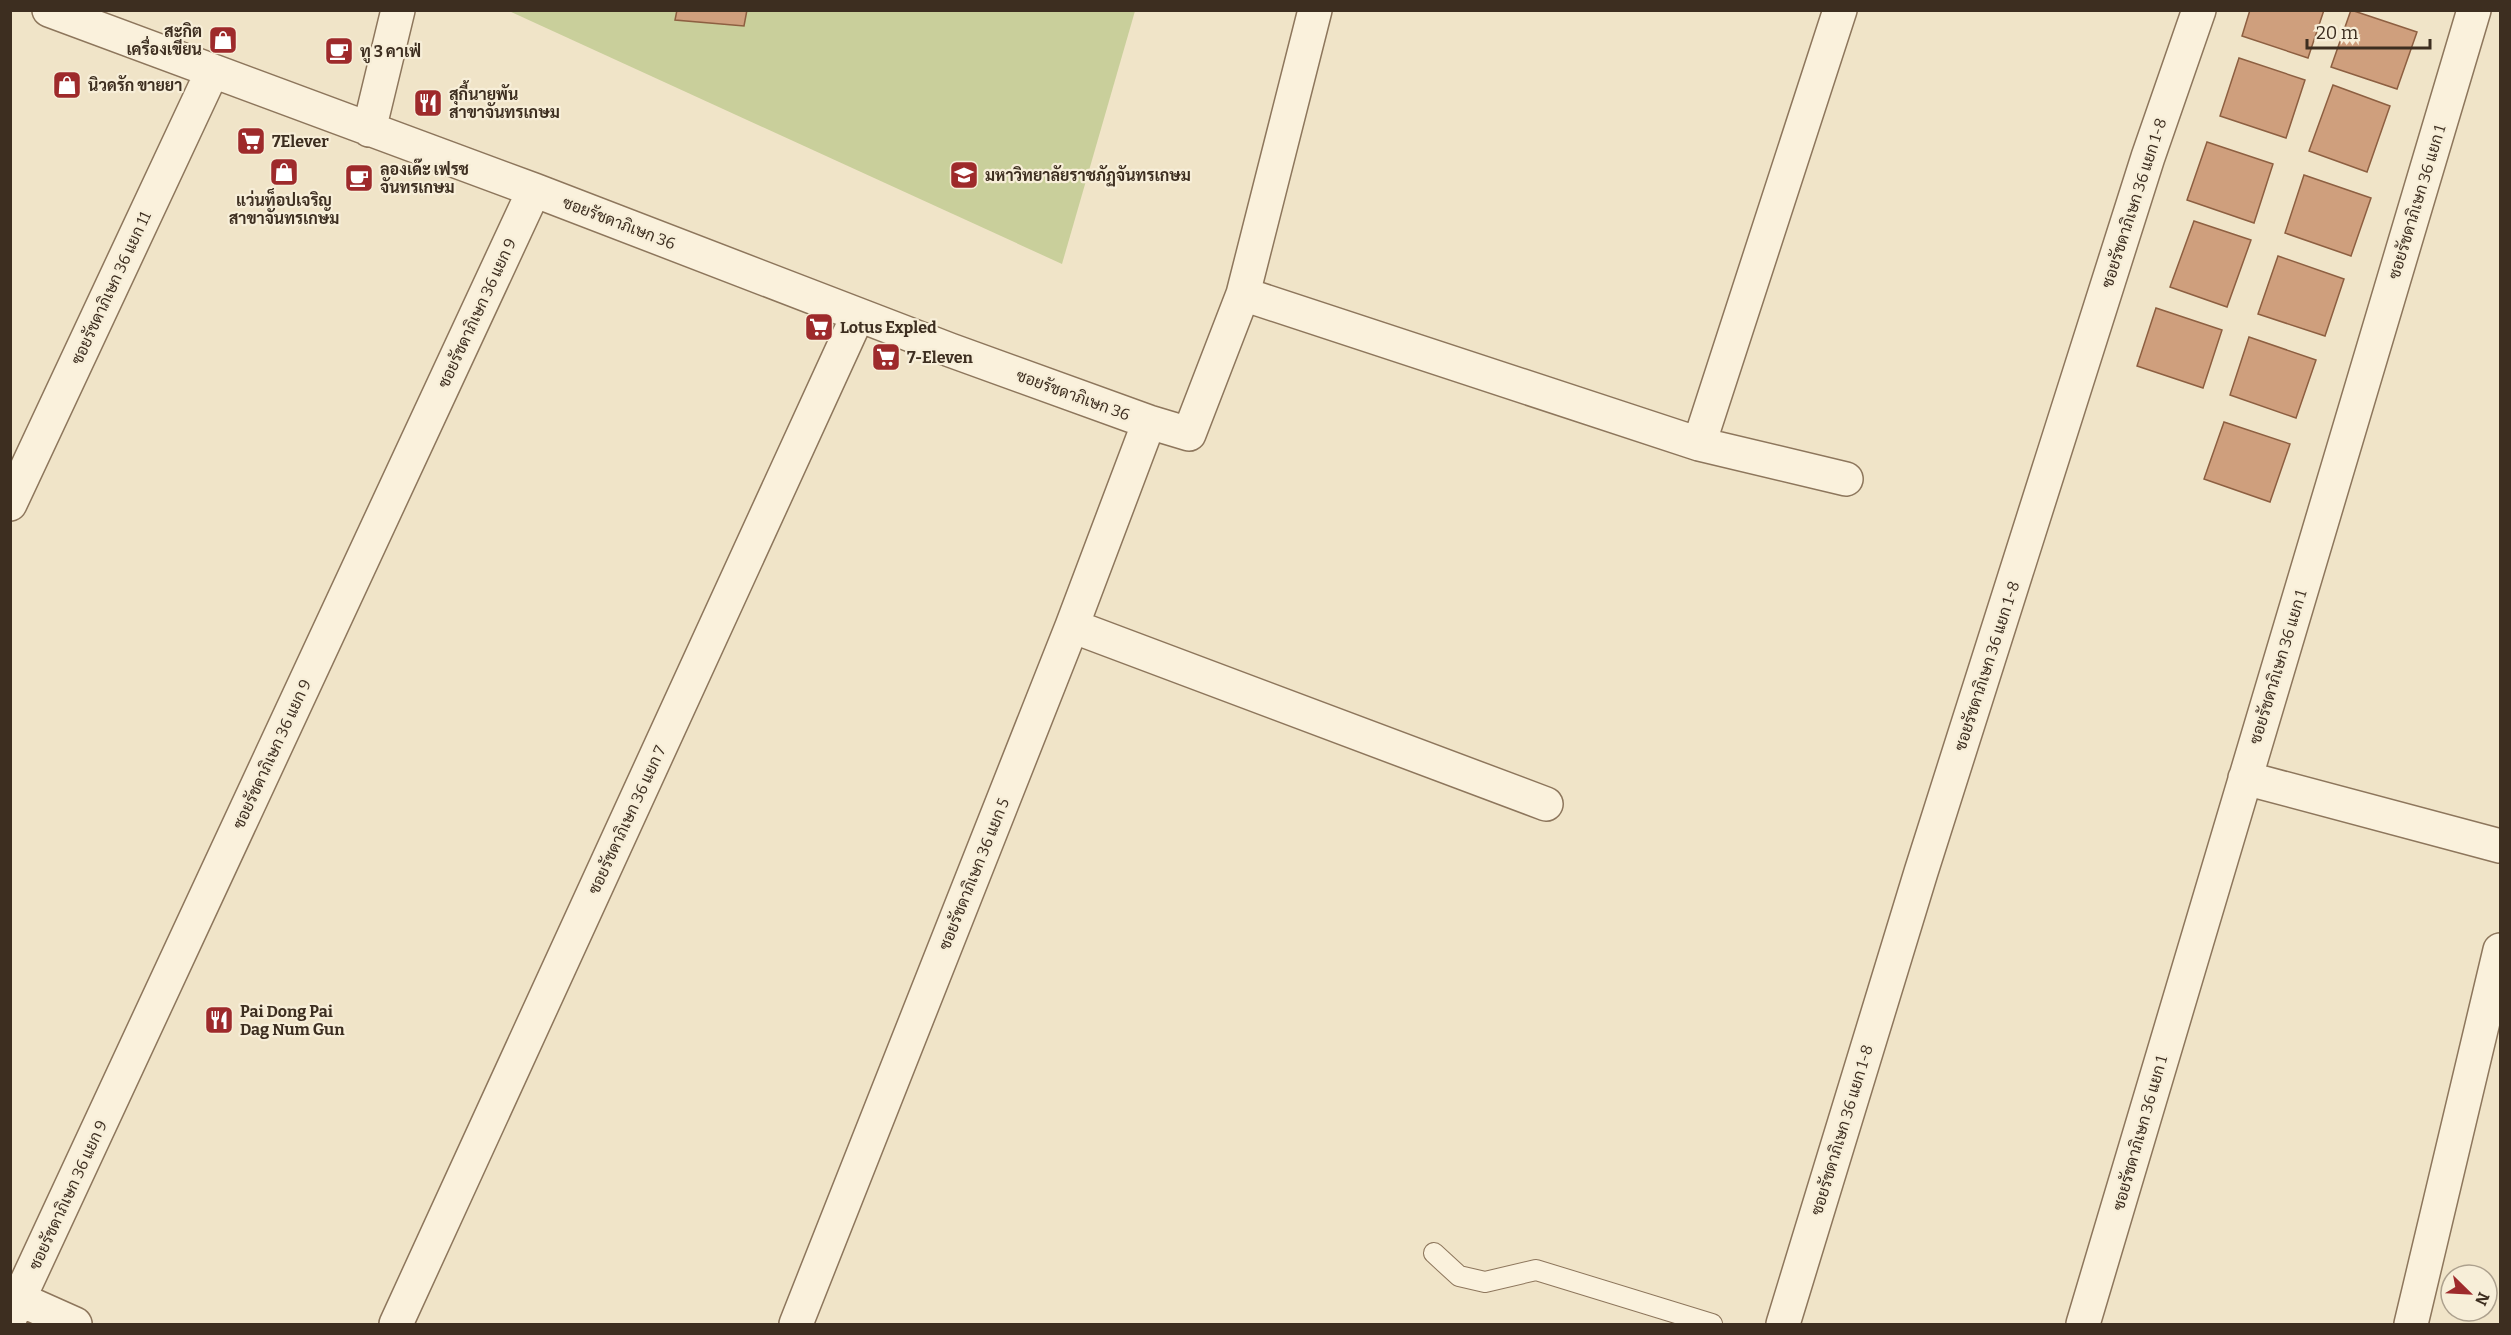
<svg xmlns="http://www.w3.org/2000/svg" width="2511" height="1335" font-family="Bitter,Sarabun,serif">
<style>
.green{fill:#c9cf9b}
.building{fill:#cf9f7d;stroke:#8d5f41;stroke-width:1.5}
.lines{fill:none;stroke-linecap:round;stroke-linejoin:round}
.lane-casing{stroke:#8d765c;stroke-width:22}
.street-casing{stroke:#8d765c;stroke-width:36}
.lane{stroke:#faf1dc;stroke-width:20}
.street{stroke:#faf1dc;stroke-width:33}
.labels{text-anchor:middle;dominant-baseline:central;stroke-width:4.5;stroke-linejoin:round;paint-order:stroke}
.poi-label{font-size:16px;font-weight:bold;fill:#3d2e20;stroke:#f7eed8;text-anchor:start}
.street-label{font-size:16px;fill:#3d2e20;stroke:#f7eed8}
</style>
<rect width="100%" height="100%" fill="#f0e4c8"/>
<path class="green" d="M509 11H1135L1062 264Z"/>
<path class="building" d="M677 10H747L744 26 675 20Z
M2250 10H2324L2308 58 2242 36Z
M2351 10 2417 32 2397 89 2331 67Z
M2239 58 2305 80 2286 138 2220 116Z
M2333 85 2390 106 2367 172 2309 151Z
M2207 142 2273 164 2254 223 2187 200Z
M2304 175 2371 198 2351 256 2285 233Z
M2194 221 2251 240 2227 307 2170 287Z
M2278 256 2344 279 2325 336 2258 314Z
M2156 308 2222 330 2203 388 2137 366Z
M2249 337 2316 360 2296 418 2230 395Z
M2224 422 2290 444 2270 502 2204 479Z"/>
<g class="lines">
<g class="lane-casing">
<path id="lane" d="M1434 1253 1459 1276 1485 1282 1536 1270 1712 1324"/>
</g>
<g class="street-casing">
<path id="street" d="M49 10 534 190 950 350 1149 422 1189 434 1243 294 1315 10
M369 130 398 10
M1243 294 1699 444 1846 479
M1699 444 1840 10
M10 504 212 72
M1072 626 1546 804
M2245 778 2500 846
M19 1299 75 1324
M10 1318 534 190
M396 1324 858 315
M796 1324 1072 626 1149 422
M1783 1324 1921 872 2148 157 2199 10
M2083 1324 2474 10
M2411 1324 2500 950"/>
</g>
<use href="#lane" class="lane"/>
<use href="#street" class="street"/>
</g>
<defs>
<g id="shop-square" transform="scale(1.5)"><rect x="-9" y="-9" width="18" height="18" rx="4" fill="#9e2a2b" stroke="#f7eed8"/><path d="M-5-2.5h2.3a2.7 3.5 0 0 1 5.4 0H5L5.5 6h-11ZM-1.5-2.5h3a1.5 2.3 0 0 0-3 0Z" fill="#fff"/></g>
<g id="cafe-square" transform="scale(1.5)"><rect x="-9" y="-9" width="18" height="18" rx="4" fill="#9e2a2b" stroke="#f7eed8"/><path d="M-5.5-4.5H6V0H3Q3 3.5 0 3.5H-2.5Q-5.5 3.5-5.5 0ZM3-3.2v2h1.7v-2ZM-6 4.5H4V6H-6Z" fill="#fff"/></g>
<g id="restaurant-square" transform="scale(1.5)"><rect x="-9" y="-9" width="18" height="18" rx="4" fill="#9e2a2b" stroke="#f7eed8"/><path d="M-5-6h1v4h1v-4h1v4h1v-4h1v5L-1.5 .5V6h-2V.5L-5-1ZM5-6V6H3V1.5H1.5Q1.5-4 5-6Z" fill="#fff"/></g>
<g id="supermarket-square" transform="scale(1.5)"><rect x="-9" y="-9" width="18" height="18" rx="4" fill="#9e2a2b" stroke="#f7eed8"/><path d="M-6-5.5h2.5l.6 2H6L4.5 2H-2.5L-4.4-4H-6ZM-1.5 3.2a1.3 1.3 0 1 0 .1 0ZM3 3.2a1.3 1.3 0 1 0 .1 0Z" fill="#fff"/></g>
<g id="university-square" transform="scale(1.5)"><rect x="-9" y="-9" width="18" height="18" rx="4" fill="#9e2a2b" stroke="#f7eed8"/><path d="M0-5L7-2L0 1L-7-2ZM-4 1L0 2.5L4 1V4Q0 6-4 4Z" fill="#fff"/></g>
</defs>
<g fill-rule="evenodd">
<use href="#shop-square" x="223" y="40"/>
<use href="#cafe-square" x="339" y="51"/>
<use href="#shop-square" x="67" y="85"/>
<use href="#restaurant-square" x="428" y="103"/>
<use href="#supermarket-square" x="251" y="141"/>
<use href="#shop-square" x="284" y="172"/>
<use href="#university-square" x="964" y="175"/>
<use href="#cafe-square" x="359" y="178"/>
<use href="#supermarket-square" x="819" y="327"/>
<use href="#supermarket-square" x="886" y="357"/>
<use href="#restaurant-square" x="219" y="1020"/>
</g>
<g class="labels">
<g class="poi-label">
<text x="202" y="31" text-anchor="end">สะกิต<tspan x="202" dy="18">เครื่องเขียน</tspan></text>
<text x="360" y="51">ทู 3 คาเฟ่</text>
<text x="88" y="85">นิวดรัก ขายยา</text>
<text x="449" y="94">สุกี้นายพัน<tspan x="449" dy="18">สาขาจันทรเกษม</tspan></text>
<text x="272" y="141">7Elever</text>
<text x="380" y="169">ลองเด๊ะ เฟรช<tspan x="380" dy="18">จันทรเกษม</tspan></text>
<text x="985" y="175">มหาวิทยาลัยราชภัฏจันทรเกษม</text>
<text x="284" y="200" text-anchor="middle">แว่นท็อปเจริญ<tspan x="284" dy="18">สาขาจันทรเกษม</tspan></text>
<text x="840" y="327">Lotus Expled</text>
<text x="907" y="357">7-Eleven</text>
<text x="240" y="1011">Pai Dong Pai<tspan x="240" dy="18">Dag Num Gun</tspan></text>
</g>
<g class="street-label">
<text transform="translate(2417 202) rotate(-73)">ซอยรัชดาภิเษก 36 แยก 1</text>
<text transform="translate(2134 203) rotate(-72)">ซอยรัชดาภิเษก 36 แยก 1-8</text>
<text transform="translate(619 223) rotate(21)">ซอยรัชดาภิเษก 36</text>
<text transform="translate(111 288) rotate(-65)">ซอยรัชดาภิเษก 36 แยก 11</text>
<text transform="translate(477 313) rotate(-65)">ซอยรัชดาภิเษก 36 แยก 9</text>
<text transform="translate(1073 395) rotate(20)">ซอยรัชดาภิเษก 36</text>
<text transform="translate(1987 666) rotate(-72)">ซอยรัชดาภิเษก 36 แยก 1-8</text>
<text transform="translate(2278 667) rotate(-73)">ซอยรัชดาภิเษก 36 แยก 1</text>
<text transform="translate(272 754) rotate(-65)">ซอยรัชดาภิเษก 36 แยก 9</text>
<text transform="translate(627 820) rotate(-65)">ซอยรัชดาภิเษก 36 แยก 7</text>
<text transform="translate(974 874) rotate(-68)">ซอยรัชดาภิเษก 36 แยก 5</text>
<text transform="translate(1842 1130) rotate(-73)">ซอยรัชดาภิเษก 36 แยก 1-8</text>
<text transform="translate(2140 1133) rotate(-74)">ซอยรัชดาภิเษก 36 แยก 1</text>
<text transform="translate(68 1195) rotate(-65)">ซอยรัชดาภิเษก 36 แยก 9</text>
</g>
</g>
<rect width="2511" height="1335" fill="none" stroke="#3d2e20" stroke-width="24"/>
<g transform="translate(2469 1293) rotate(114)"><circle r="28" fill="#f7eed8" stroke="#ada18e" stroke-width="1.5"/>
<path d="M0-4.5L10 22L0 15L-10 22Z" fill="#9e2a2b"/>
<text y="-9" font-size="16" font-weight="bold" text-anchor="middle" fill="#3d2e20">N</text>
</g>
<path d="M2307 39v9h123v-9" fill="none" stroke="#3d2e20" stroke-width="3"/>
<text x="2316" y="39" font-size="18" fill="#3d2e20" stroke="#f7eed8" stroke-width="4.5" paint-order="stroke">20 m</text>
</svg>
